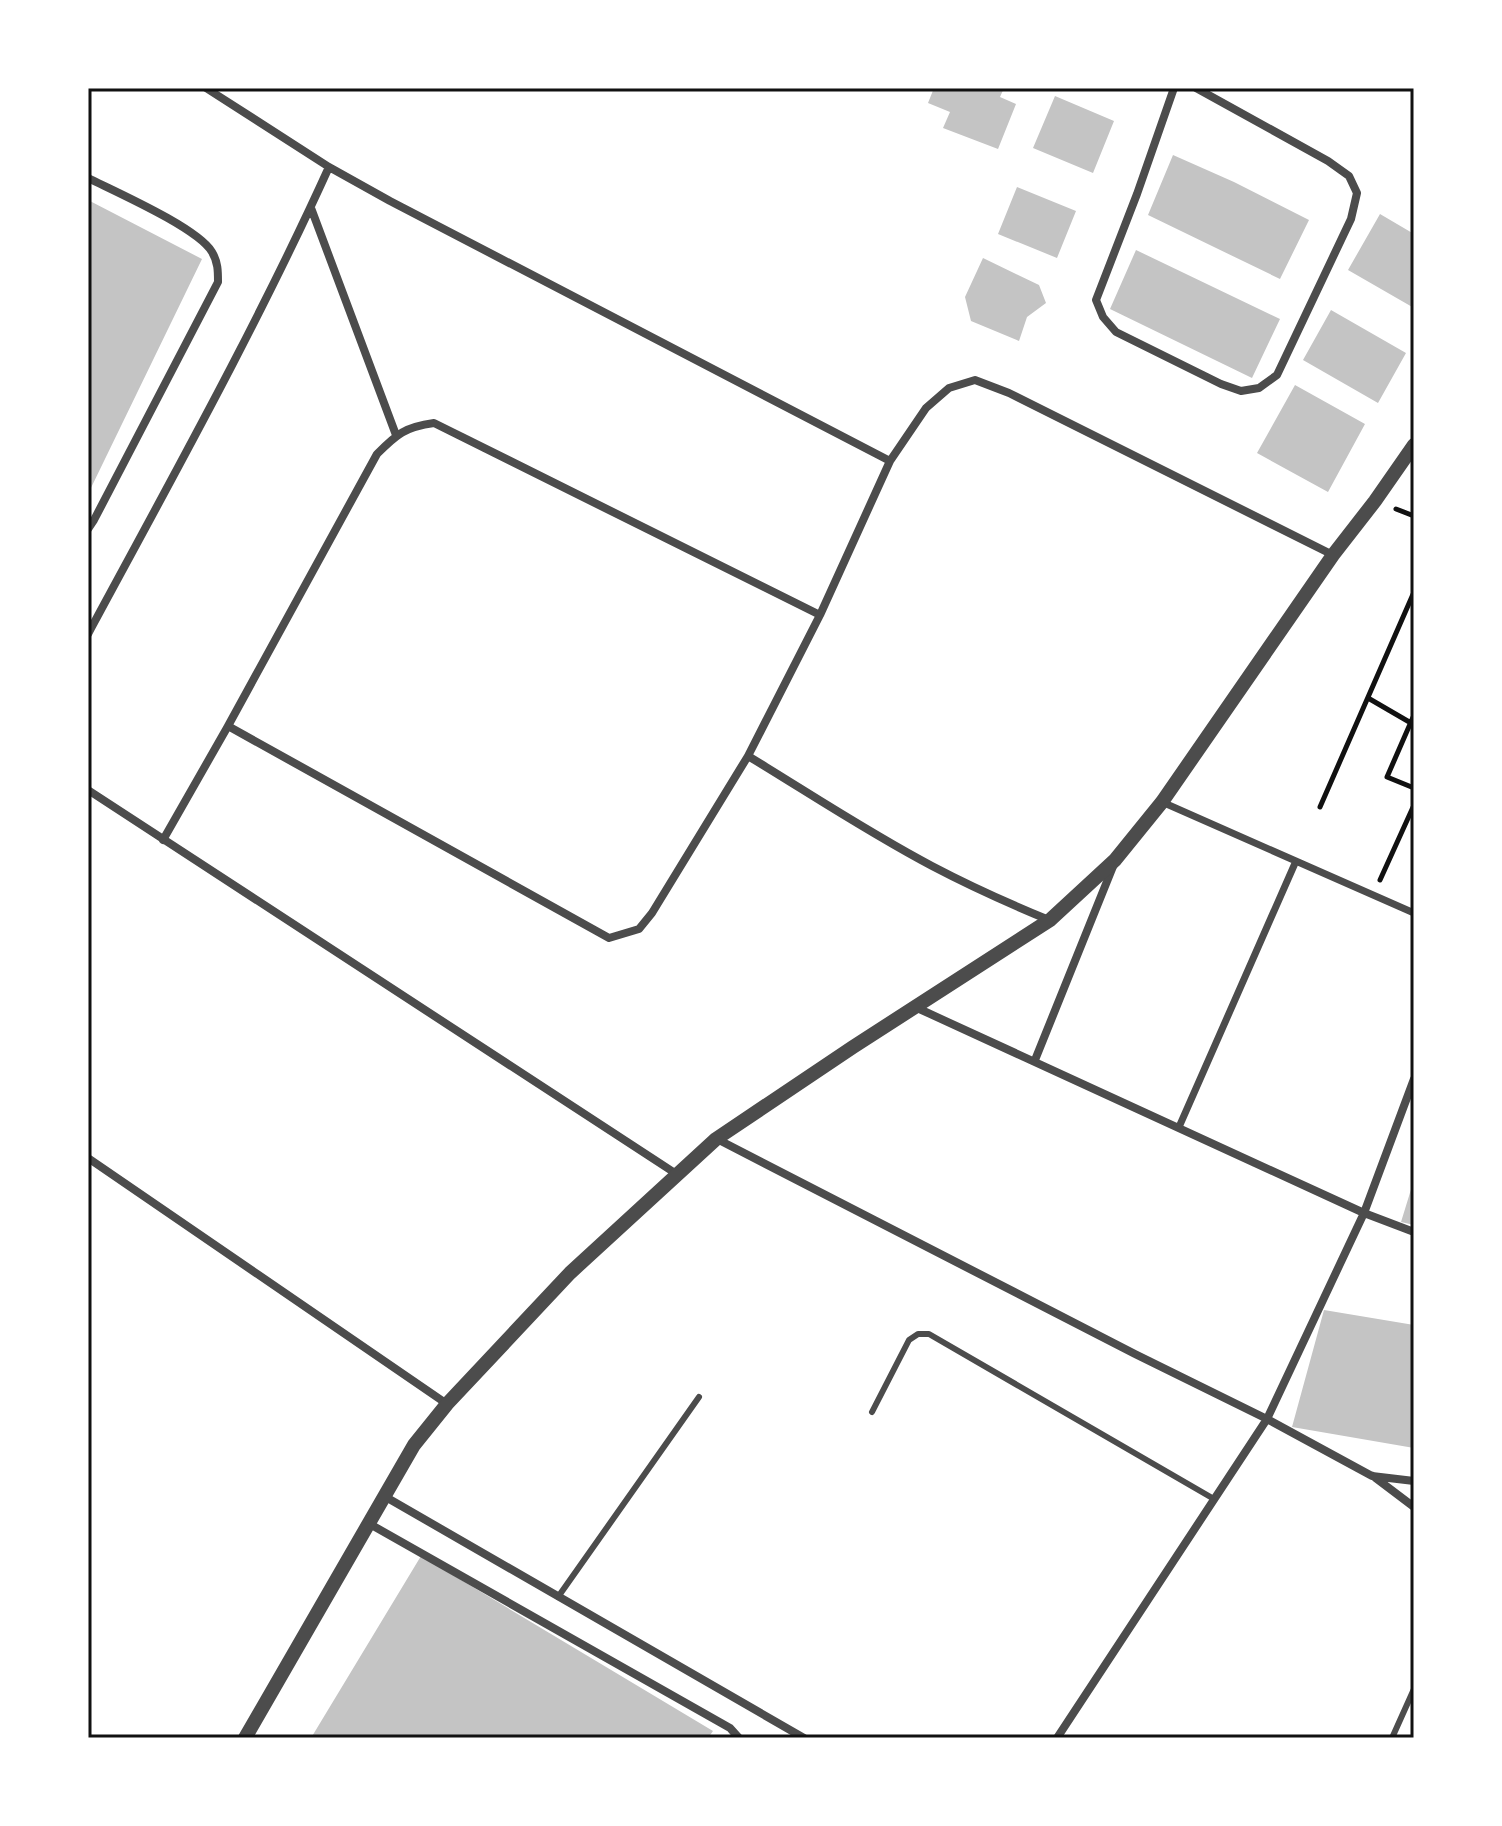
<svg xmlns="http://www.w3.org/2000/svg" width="1502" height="1826" font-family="'Alegreya Sans',sans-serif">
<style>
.building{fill:#c4c4c4}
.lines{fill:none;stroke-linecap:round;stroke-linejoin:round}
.path{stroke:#111;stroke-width:5}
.service{stroke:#4c4c4c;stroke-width:6}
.pedestrian{stroke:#4c4c4c;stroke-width:7}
.minor{stroke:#4c4c4c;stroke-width:8}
.tertiary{stroke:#4c4c4c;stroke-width:14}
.neatline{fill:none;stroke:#111;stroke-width:3}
</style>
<rect width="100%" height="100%" fill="#fff"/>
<path class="building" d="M934 88H1004L1000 97 1016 104 998 149 943 128 950 112 928 103Z
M1055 96 1114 121 1093 173 1033 148Z
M1173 155 1234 182 1309 220 1280 279 1148 215Z
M1017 187 1076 211 1057 258 998 234Z
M88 200 202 259 88 494Z
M1380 214 1414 234V308L1348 270Z
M1136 250 1280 319 1252 378 1110 309Z
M983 258 1039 285 1046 303 1027 317 1019 341 971 321 965 297Z
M1331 310 1406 353 1378 403 1303 360Z
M1295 385 1365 424 1328 492 1257 453Z
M1413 1183H1414V1225L1401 1222Z
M1324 1310 1414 1325V1448L1292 1427Z
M421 1556 713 1731 708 1738H311Z"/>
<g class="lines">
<path class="path" d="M1396 509 1414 516
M1368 698 1411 723
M1414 715 1387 777 1414 788
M1320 807 1414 592
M1380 880 1414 805"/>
<path class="service" d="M872 1412 909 1340 918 1334H929L1214 1499
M558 1597 699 1397
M1392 1738 1414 1689"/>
<path class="pedestrian" d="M1162 802 1414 913
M1179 1127 1296 861"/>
<path class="minor" d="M206 88 329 167 390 201 890 461
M1174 88 1137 194 1096 300 1103 317 1116 332 1221 384 1241 391 1259 388 1277 375 1351 219 1357 193 1349 176 1328 161 1196 88
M88 178C116 192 198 228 212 252 218 262 218 271 218 282L94 520 88 529
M311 208 396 435
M820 615 434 423C405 427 397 434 377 454L228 726 609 938 639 929 652 913 748 756 820 615 890 461 926 408 949 388 975 380 1009 393 1333 555
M88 634C171 480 257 326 329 167
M748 756C809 793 869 833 932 866 970 886 1010 904 1049 920
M88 790 678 1175
M163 840 228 726
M915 1007 1364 1213 1414 1232
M1035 1060 1114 864
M717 1139 1135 1354 1267 1419 1372 1476 1414 1481
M88 1158 447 1404
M1373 1476 1414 1507
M384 1496 804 1738
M368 1523 730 1728 739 1738
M1057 1738 1267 1419 1364 1213 1414 1079"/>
<path class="tertiary" d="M245 1738 414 1445 447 1404 570 1273 716 1139 853 1047 1050 920 1115 860 1162 802 1333 555 1375 501 1414 445"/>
</g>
<rect width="1502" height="1826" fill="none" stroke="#ffffff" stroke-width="180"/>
<rect x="90" y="90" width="1322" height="1646" class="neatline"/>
</svg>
